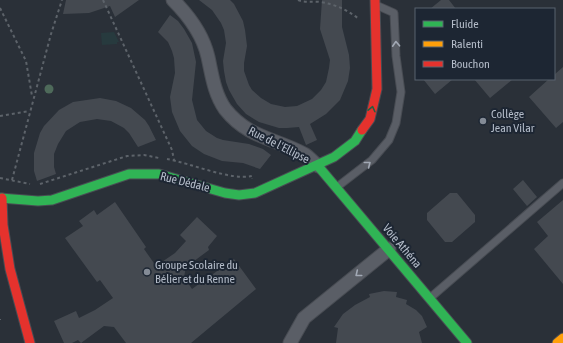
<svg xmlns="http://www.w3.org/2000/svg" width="563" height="343" font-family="'Asap Condensed',sans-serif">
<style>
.green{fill:#273a3e}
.building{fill:#444950}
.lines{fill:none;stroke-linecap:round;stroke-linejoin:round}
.lane-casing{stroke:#484c53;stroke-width:9}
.street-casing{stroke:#484c53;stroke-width:15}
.fast-casing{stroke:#484c53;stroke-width:11}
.slow-casing{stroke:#484c53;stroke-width:11}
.jam-casing{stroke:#484c53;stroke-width:11}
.path{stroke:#5d636a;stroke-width:2;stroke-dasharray:3 3;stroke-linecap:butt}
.lane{stroke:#5a5e66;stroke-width:7}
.street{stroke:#5a5e66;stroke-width:13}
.fast{stroke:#30b455;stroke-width:9}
.slow{stroke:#ff9f0a;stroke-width:9}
.jam{stroke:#e5322d;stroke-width:9}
.tree{fill:#4e6a5a}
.oneway{stroke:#a2a9b5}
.oneway2{stroke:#255f41}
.poi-dot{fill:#848b96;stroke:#1d2633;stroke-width:1.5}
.labels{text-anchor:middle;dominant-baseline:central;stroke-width:4;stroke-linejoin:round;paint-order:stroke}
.poi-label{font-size:12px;fill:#b4bcc9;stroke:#1d2633;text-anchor:start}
.street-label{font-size:12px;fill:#b4bcc9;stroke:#1d2633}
</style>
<rect width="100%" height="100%" fill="#2a3038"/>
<path class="green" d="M114 32 119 42H117V44L102 45 101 33Z"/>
<path class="building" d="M66 0H139L115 17 110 6 89 13 63 14Z
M199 0H230L234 4 243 21 245 30 247 46 244 63V71L249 85 252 90 261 98 271 104 285 107 297 106 312 99 321 90 326 82 329 68 330 60 320 29 322 0H342V27L349 55 350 68 348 81 340 100 326 114 310 124 317 140 306 145 299 127 287 128H279L259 122 246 114 237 104 229 90 226 82 224 71 223 61 226 43 224 30 221 23 212 10Z
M441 0H449L456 9H430Z
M170 15 178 21 184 29 192 43 196 62 192 100 197 120 206 131 217 138 223 140 249 144 263 149 271 155 260 169 243 163 222 161 204 154 192 146 180 131 172 112 170 97 175 73 174 58 172 51 168 42 158 32Z
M563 67V122L556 128 529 97 549 79H554V75Z
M423 79H453L435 94Z
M474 79H513L490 98Z
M100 98 116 101 131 108 145 120 149 126 156 140 138 147 129 133 124 128 111 121 97 119 80 122 66 131 58 144 54 154V167L56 174 37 181 34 171V153L40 133 44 126 59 110 73 102Z
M523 180 537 197 527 206 513 189Z
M450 193H457L475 215V222L452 242H445L427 220V213Z
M563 200V284L534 249 548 236 537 222Z
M115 202 146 247 144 249 156 266 175 253 186 241 180 235 197 217 217 236 208 247 209 250 186 267 184 277 192 289 234 259 256 289 191 343H126L114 327 104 326 81 343 78 340 72 343H64L54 321 76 311 79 318 95 310 113 298 100 280 97 282 65 238 83 226 79 221 94 210 97 215Z
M384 291 397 292 396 297 407 300 406 304 416 310 422 316 427 327 419 332 422 343H336L338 328 334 327 343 314 355 305 370 297 369 294Z"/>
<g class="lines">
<g class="lane-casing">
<path id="lane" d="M337 187 372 160 389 140 396 123 401 92 396 56 394 13 376 5
M430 298 563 183"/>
</g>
<g class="street-casing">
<path id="street" d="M173 0C189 16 203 35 208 57 212 75 214 93 225 109 248 138 274 138 304 154 309 157 313 162 318 166
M290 343 304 318 389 249"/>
</g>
<g class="fast-casing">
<path id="fast" d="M318 166 467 343
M0 198 38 201 52 200 129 174H159L225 193 239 195 255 193 334 157 355 141 362 130"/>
</g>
<g class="slow-casing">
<path id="slow" d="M557 343 563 338"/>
</g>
<g class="jam-casing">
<path id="jam" d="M362 130 370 119 377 89 375 0
M2 198 3 225 10 269 30 343"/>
</g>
<path class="path" d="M103 0 172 150 174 160
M298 0C305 3 312 1 320 2 335 4 347 10 359 19
M0 8 26 61 32 96
M0 116 29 111
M167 159C190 163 231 181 252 176V179
M0 178 30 184
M12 180 51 34 62 0
M40 184 127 156 144 155 159 158
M0 319V320"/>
<use href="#lane" class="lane"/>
<use href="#street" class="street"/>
<use href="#fast" class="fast"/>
<use href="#slow" class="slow"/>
<use href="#jam" class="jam"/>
</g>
<circle class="tree" cx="49" cy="89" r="4.5"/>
<defs><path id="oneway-chevron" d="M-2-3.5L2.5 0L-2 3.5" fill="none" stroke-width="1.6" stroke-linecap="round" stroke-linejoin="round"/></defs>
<g class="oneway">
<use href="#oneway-chevron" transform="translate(396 44) rotate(-93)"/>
<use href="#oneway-chevron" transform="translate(368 164) rotate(-38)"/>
<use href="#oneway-chevron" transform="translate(358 274) rotate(141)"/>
</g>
<use class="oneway2" href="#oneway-chevron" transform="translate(372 109) rotate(-77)"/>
<g class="poi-dot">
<circle cx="483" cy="121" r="4"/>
<circle cx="147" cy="272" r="4"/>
</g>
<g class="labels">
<g class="poi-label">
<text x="491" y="114">Collège<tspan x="491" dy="14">Jean Vilar</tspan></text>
<text x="155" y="265">Groupe Scolaire du<tspan x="155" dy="14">Bélier et du Renne</tspan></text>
</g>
<g class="street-label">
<text transform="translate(279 145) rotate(27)">Rue de l'Ellipse</text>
<text transform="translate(185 182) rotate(14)">Rue Dédale</text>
<text transform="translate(402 246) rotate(50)">Voie Athéna</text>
</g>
</g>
<rect x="415" y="8" width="140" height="72" fill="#1d2633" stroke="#59626f"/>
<rect x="423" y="21" width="20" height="6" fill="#30b455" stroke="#59626f"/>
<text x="451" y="28" font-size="12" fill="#b4bcc9">Fluide</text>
<rect x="423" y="41" width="20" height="6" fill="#ff9f0a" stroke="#59626f"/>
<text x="451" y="48" font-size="12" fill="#b4bcc9">Ralenti</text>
<rect x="423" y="61" width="20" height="6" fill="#e5322d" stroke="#59626f"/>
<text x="451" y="68" font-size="12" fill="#b4bcc9">Bouchon</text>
</svg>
